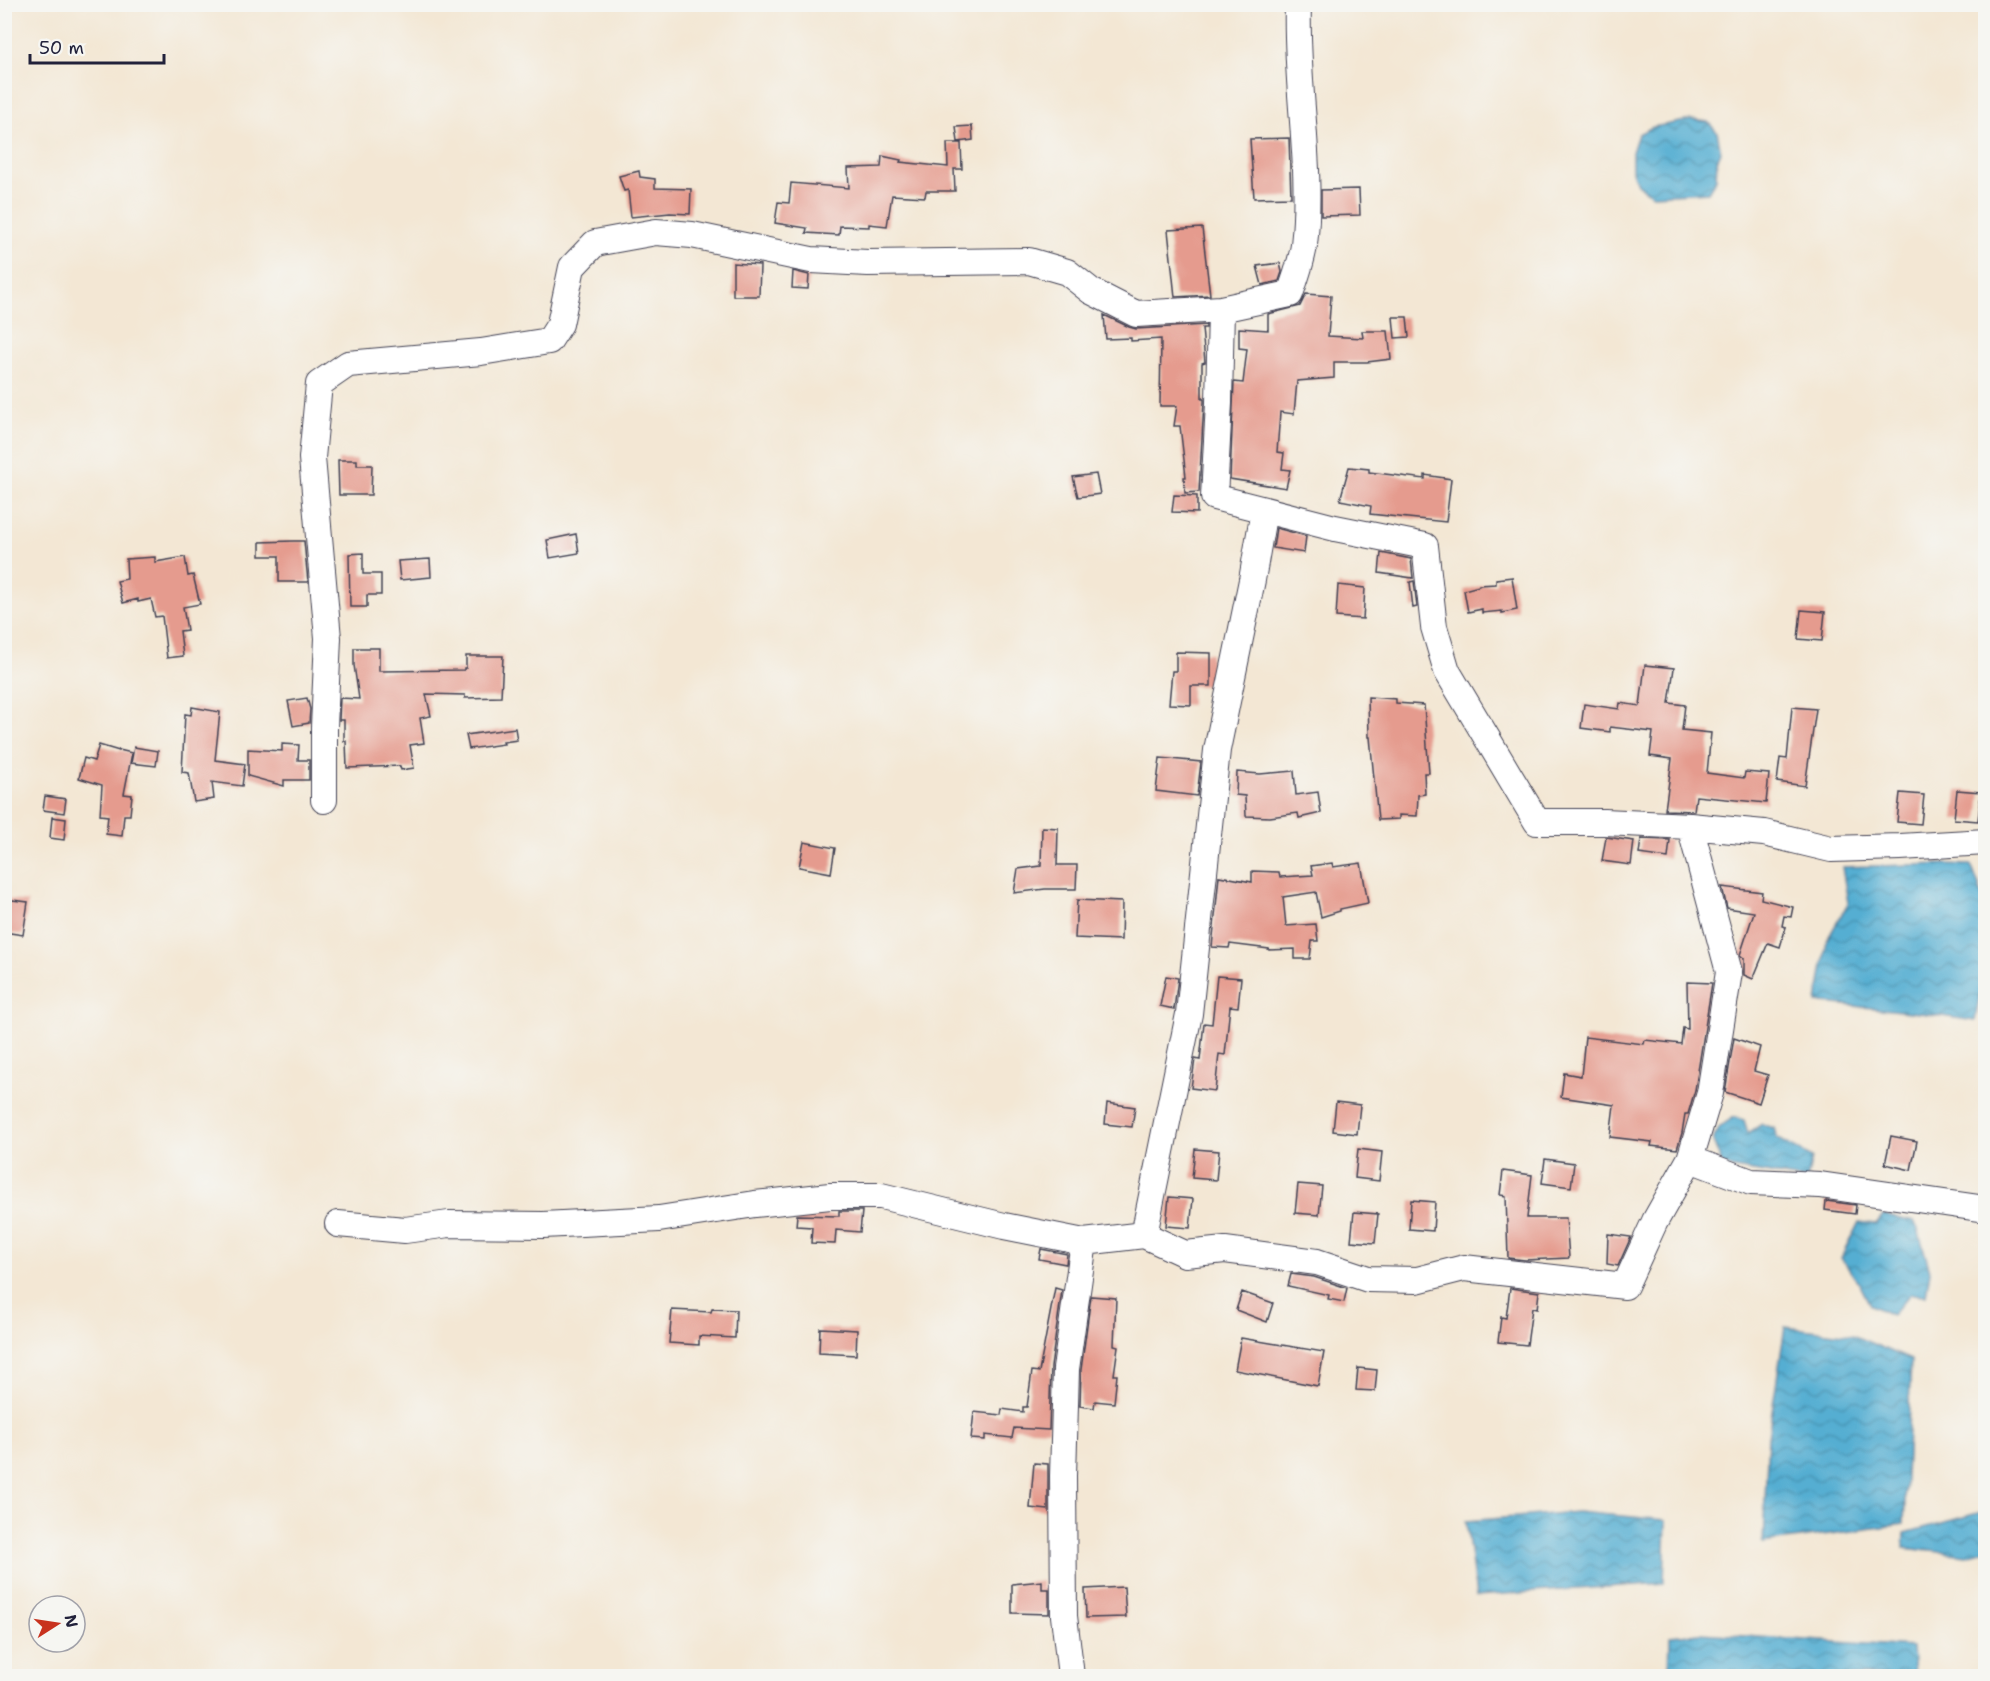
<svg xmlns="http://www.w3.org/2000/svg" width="1990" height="1681" font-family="'Shantell Sans',sans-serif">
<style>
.water{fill:url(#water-waves);stroke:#3b6886;stroke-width:1.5}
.building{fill:#e59b8e}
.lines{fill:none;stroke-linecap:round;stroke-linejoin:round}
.minor-casing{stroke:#414052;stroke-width:28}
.minor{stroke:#fff;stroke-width:26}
</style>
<defs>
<pattern id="water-waves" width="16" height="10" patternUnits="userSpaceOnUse" patternTransform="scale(1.5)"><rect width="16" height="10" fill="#54aed2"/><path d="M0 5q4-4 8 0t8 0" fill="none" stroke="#458dac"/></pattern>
</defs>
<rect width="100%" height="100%" fill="#f6f6f2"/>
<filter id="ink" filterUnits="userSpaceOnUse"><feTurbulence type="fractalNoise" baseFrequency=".0167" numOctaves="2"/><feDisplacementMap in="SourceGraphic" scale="12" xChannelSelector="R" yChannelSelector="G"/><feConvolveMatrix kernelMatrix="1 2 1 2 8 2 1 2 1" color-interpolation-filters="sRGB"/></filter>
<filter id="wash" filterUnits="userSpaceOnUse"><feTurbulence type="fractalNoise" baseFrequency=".008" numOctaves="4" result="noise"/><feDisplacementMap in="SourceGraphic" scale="24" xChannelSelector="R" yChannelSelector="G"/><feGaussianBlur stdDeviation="1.35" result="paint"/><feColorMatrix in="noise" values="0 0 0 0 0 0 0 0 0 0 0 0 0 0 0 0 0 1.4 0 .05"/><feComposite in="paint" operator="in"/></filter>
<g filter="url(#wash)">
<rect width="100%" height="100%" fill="#f3e7d4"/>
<path class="water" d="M1691 120 1708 122 1717 132 1721 152 1717 161 1716 179 1708 192 1652 195 1637 184 1632 171V152L1638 134 1653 127Z
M1945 864 1971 865 1986 904 1985 965 1975 1021 1928 1014 1817 1002 1827 940 1848 903 1842 867Z
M1734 1117 1744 1120 1748 1133 1762 1124 1774 1128 1777 1138 1812 1158 1807 1180 1723 1166 1713 1141 1718 1128Z
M1883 1215 1914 1222 1918 1229 1930 1271 1926 1295 1910 1294 1892 1315 1870 1305 1860 1285 1841 1258 1859 1222 1876 1224Z
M1785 1327 1852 1335 1911 1360 1904 1524 1763 1543 1768 1437Z
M1985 1511V1550L1967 1555 1904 1548 1905 1533Z
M1577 1512 1666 1520 1664 1583 1476 1596 1466 1521Z
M1700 1633 1912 1647 1914 1676H1669L1670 1636Z"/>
<g id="blocks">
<path class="building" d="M972 126 973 140 958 142 956 127Z
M1289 138 1291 197 1254 198 1250 139Z
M947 143H961L962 169H954L955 191H926L925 197 892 195 887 226 869 224V227L840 226 839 235 806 233 807 228 775 223 778 202 789 203 791 183 849 188 848 168 881 167 882 156 901 160 900 162 948 167Z
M639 171 640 177 655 179V188L691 189 690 214 670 213 631 217 628 190 624 191 619 176Z
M1359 189 1360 215 1321 216V190Z
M1202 228 1210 295 1175 297 1168 230Z
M733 263 760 265 759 296H733Z
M1280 263 1282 272 1279 281 1262 285 1257 266Z
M793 271 809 275 808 289 792 288Z
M1306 294 1331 296 1328 336 1363 338 1362 331H1388L1391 359 1367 362H1334V378L1297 381 1294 414 1280 412 1277 452 1284 453 1282 469 1290 470 1286 488 1230 479 1234 382 1243 383 1247 349 1239 348V328L1268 330V314L1300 306Z
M1104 315 1129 327 1136 329 1206 325V328H1202L1205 362 1202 363V399H1204V402L1199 492 1185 493 1184 477H1186L1180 426H1174L1177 406H1160L1161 339 1131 341V338L1106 339Z
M1393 317H1407L1409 337 1395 338Z
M338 460H357V465H372L371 495H339Z
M1349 467 1369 469V472L1425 479V475L1451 479 1446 522 1370 514 1371 506 1340 500Z
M1096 474 1100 494 1078 497 1073 477Z
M1174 495 1197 496V513L1172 512Z
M1276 528 1306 536 1304 553 1273 548Z
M576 534 579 553 550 558 547 540Z
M293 541H304L308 582H279V556H260V542Z
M363 553V574H381V595H367V607H350L349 554Z
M1381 553 1411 559 1413 578 1379 573Z
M155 557V562L185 557 188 576 193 575 200 604 183 607 187 630 180 631 183 656 167 658 162 616 155 617 151 599 138 602V599L123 603 117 581 127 579 126 559Z
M430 559 431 577 400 580 398 561Z
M1512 577 1517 610 1502 613V611L1482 613V609L1468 612 1464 590 1479 586V585L1496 584V579Z
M1414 581 1417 607 1413 608 1410 582Z
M1338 585 1365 588 1363 619 1336 617Z
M1801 610 1825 612 1822 641 1798 639Z
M354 648H379V671L464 670V668H466V656H503L501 697 465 698V695L426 694 431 716 420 718 424 743 410 745 414 768 401 770 400 766 347 768 346 741H344V720H339L340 698 359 699 354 665Z
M1176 652 1211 653V686H1191V705L1169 704 1172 671H1176Z
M1645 665 1674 668 1669 703 1685 705 1682 730 1711 733 1707 773 1744 778 1745 772 1769 774 1766 803 1696 796 1694 811 1665 810 1672 759 1650 756 1653 732 1610 727V732L1581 728 1584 704 1619 709 1620 703 1640 706Z
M1368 697 1396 699V703L1424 705 1429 773H1424L1425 794 1418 795 1417 816 1399 815V819L1378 820 1370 737H1369Z
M307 698 310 709 309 723 293 726 288 701Z
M192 707 220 712 215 760 245 764 242 786 212 782 214 799 194 802 189 773 182 772 185 714 191 715Z
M1792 707 1816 709 1805 786 1777 782 1780 758 1787 759Z
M515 728 517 740 503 742 504 744 469 749 466 735Z
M282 744 299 745 298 760H309V780H284V786L248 776V749L282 751Z
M99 745 119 751V750L132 753 124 794 132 795 130 815H124L122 836 106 834 108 816 100 815 102 785 79 778 84 758 94 761Z
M134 747 158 751 156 766 131 763Z
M1160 758 1201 762 1197 796 1156 791Z
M1294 771 1296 795 1318 792 1321 813 1299 818 1298 813 1270 817 1246 816 1245 796 1236 795 1237 772 1260 774Z
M1957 790 1981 792 1978 821 1954 819Z
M1900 793 1924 795 1921 824 1897 822Z
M45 796 66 799 64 813 43 810Z
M52 817 66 819 64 840 50 838Z
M1042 827 1058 828 1057 865H1077L1076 889H1045L1014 893 1018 869 1041 866Z
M1606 837 1634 841 1631 865 1602 861Z
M1641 839 1670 840 1668 858 1639 854Z
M804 842 835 848 831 873 799 867Z
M1332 863 1333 867 1361 863 1368 903 1340 909V911L1321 917 1316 892 1283 897 1286 926 1316 924 1318 941H1312L1310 959H1295V949L1269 950V949L1230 944 1229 948 1212 947 1219 876 1252 882V871L1279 872 1280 877 1313 875 1311 866Z
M1722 887 1762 892 1761 899 1793 907 1791 917 1784 916 1782 926 1786 927 1780 947 1768 943 1753 979 1744 975V958L1740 955 1754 912 1727 908Z
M4 899 28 902 23 935 4 932Z
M1077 900 1122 902 1121 940 1075 938Z
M1166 976 1178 978 1174 1009 1160 1006Z
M1217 976 1241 978 1238 1007 1230 1006 1225 1055 1219 1054 1215 1091 1191 1088 1195 1059 1200 1060 1204 1023 1212 1024Z
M1687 982 1712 983 1695 1090 1688 1114H1685L1682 1133 1677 1149 1651 1146 1652 1142 1610 1137 1614 1105 1561 1097 1564 1073 1581 1076 1585 1037 1644 1044 1645 1040 1681 1044 1683 1028 1688 1029Z
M1734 1038 1760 1047 1754 1071 1768 1075 1759 1103 1725 1092Z
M1336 1102 1360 1105 1357 1134 1333 1131Z
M1107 1103 1135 1107 1132 1127 1105 1124Z
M1891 1136 1917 1141 1911 1170 1885 1164Z
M1195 1149 1219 1151 1216 1180 1192 1178Z
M1358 1149 1382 1152 1379 1181 1355 1178Z
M1545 1159 1574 1163 1571 1187 1542 1183Z
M1503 1171 1532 1175 1527 1218H1566L1569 1258 1525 1260 1508 1258 1506 1196 1500 1195Z
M1298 1184 1322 1186 1319 1215 1295 1213Z
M1169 1197 1193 1199 1190 1228 1166 1226Z
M1411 1200 1435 1202 1433 1231 1409 1229Z
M1826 1201 1856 1205 1855 1214 1825 1210Z
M839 1211H862L860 1232 836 1230 835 1244 811 1243 812 1227 796 1226 797 1215 839 1216Z
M1354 1212 1378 1214 1375 1243 1351 1241Z
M1608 1234 1631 1237 1618 1266 1607 1264Z
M1041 1249 1067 1254 1066 1264 1039 1259Z
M1291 1274 1314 1277 1347 1288 1344 1302 1328 1299 1329 1295 1288 1286Z
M1055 1288 1062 1290 1051 1367 1049 1430 1014 1428 1012 1438 985 1435V1440L971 1439 974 1412 1001 1415 1002 1409 1023 1412V1407H1027L1032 1371 1039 1372Z
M1510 1288 1539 1292 1537 1309 1532 1308 1527 1345 1498 1342 1501 1317 1506 1318Z
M1242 1292 1273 1303 1267 1322 1236 1310Z
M1091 1296 1116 1298 1114 1345 1118 1346 1114 1375H1117L1114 1403 1095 1401 1094 1408 1080 1406 1081 1370Z
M712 1309 736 1310 735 1338 699 1336V1345L669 1343 672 1310 711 1312Z
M820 1328 857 1330 856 1355 819 1353Z
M1241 1338 1324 1352 1318 1386 1235 1370Z
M1358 1368 1377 1370 1375 1391 1356 1390Z
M1034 1463 1048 1464V1510L1030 1508Z
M1042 1581V1589H1049V1614L1012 1613V1584Z
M1124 1587 1126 1617 1086 1618 1085 1589Z"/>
</g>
</g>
<g filter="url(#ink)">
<use href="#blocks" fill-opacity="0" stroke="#414052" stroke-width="1.5"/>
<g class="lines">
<g class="minor-casing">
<path id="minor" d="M1298 4C1295 85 1313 165 1304 245 1302 261 1295 279 1290 294L1221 309 1219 403 1214 497 1335 528 1425 546 1434 627 1447 671 1537 822H1604L1690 826
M324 800V727L328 638 312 458 319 384 348 364 481 352 549 341 560 324 572 267 595 243 656 232 692 235 811 260 868 263 1029 261 1067 272 1091 291 1136 314 1221 309
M1986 842 1900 847 1831 849 1764 833 1690 826 1729 972 1710 1093 1690 1159 1751 1182 1820 1185 1986 1209
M338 1224 405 1230 449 1224 543 1225 659 1219 755 1204 830 1196H881L1004 1226 1084 1242 1144 1235 1185 1254 1225 1250 1317 1262 1368 1279 1417 1280 1464 1268 1625 1286 1655 1221 1690 1159
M1144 1235 1189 1014 1217 750 1252 580 1264 510
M1071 1676 1064 1616 1063 1476 1066 1369 1084 1242"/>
</g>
<use href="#minor" class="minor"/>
</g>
</g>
<rect width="1990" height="1681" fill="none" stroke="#f6f6f2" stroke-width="24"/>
<g transform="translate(57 1624) rotate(78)"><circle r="28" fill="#f6f6f2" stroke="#a1a1a9" stroke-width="1.5"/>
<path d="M0-4.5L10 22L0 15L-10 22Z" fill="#c8321e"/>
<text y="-9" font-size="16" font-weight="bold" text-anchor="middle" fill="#22223b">N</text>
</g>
<path d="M30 54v9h134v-9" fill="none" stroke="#22223b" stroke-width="3"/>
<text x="39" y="54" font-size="18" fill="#22223b" stroke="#f6f6f2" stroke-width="4.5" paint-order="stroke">50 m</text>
</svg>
